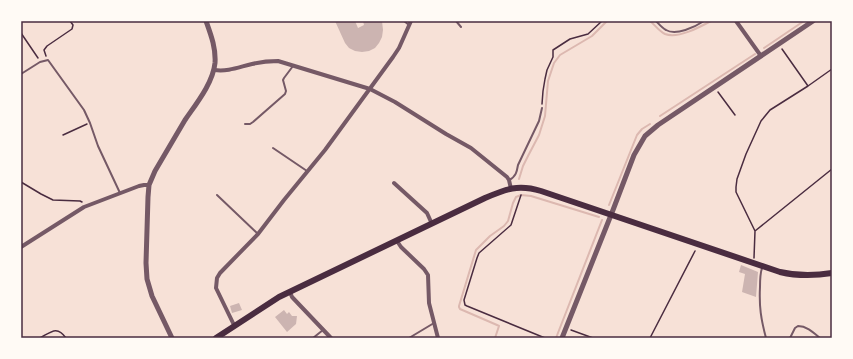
<svg xmlns="http://www.w3.org/2000/svg" width="853" height="359" font-family="'Alegreya Sans',sans-serif">
<style>
.lines{fill:none;stroke-linecap:round;stroke-linejoin:round}
.stream{stroke:#dcb8b0;stroke-width:2}
.building{fill:#ccb4b1}
.path{stroke:#4a2c40;stroke-width:1.5}
.service{stroke:#755966;stroke-width:2}
.minor{stroke:#755966;stroke-width:4}
.tertiary{stroke:#755966;stroke-width:5}
.primary{stroke:#4a2c40;stroke-width:6}
.neatline{fill:none;stroke:#4a2c40;stroke-width:1.5}
</style>
<rect width="100%" height="100%" fill="#f7e1d7"/>
<g class="lines">
<path class="stream" d="M650 21C655 25 659 31 665 34 678 39 700 27 711 21
M764 48 804 21
M660 116 755 54
M519 179 523 166 528 156 539 135 545 116 548 81 554 63 560 55 592 36 607 21
M609 205 637 135 642 129 650 124
M495 338 499 326 497 325 460 309 459 307V306L476 250 490 236 504 226 508 221 513 203 516 197 521 195 531 196 599 217
M556 338 602 220"/>
</g>
<path class="building" d="M335 21H355L358 28 364 25 363 21H382L383 30 382 37 379 43 375 48 369 51 362 52 355 51 349 48 345 43Z
M741 265 758 272 756 297 742 292 745 274 739 272Z
M239 303 242 310 232 313 230 306Z
M284 310 287 314 289 312 292 316H297L296 324 287 332 275 317Z"/>
<g class="lines">
<path class="path" d="M21 33 38 58
M782 49 808 86 832 69
M46 56 44 50 47 46 72 29 73 25 70 21
M718 92 735 115
M542 104 543 91 545 79 547 70 553 57V50L570 39 588 34 602 21
M63 135 87 124
M21 182 41 194 53 200 80 201 82 202
M521 195 511 225 479 253 477 258 464 300 465 305 467 306 545 338
M755 231 832 169
M754 258 755 231 736 192V187L737 179 746 154 761 121 770 110 808 86
M571 330 593 338
M40 338C51 332 57 325 66 338
M650 338 695 251"/>
<path class="service" d="M404 21 409 25
M456 21 461 27
M656 21C659 24 662 28 666 30 676 36 695 27 704 21
M21 74 40 62 48 60 84 110 90 123 98 146 120 193
M245 124H250L253 122 285 94 286 91 283 80 284 78 293 66
M273 148 307 171
M509 180C516 177 517 171 518 165L539 121 542 108
M217 195 258 234
M762 268C760 274 760 281 760 287 759 307 761 319 766 338
M313 338 323 330
M409 338 434 323
M790 338 795 328 798 326C807 326 814 333 820 338"/>
<path class="minor" d="M736 21 761 56
M214 70C228 72 239 67 252 64 260 62 269 61 278 61L370 89 395 102 446 134 471 148 507 177 509 180 511 189
M394 183 427 213 432 224
M397 241 401 247 424 269 428 275 429 303 438 338
M21 247 84 207 139 186 144 185H149
M290 292 292 297 331 338
M234 325 216 288 217 278 220 273 258 234 284 200 325 150 393 57 399 48 411 21"/>
<path class="tertiary" d="M172 338 152 296 147 279 146 263 148 197 149 185 155 171C165 154 175 137 185 120 196 104 213 83 215 63 216 48 211 35 206 21
M562 338 613 210 634 155 645 136 658 125 813 21"/>
<path class="primary" d="M216 338 279 297 485 198C506 189 518 184 541 191L780 272C797 276 814 276 832 273"/>
</g>
<rect width="853" height="359" fill="none" stroke="#fffaf5" stroke-width="44"/>
<rect x="22" y="22" width="809" height="315" class="neatline"/>
</svg>
